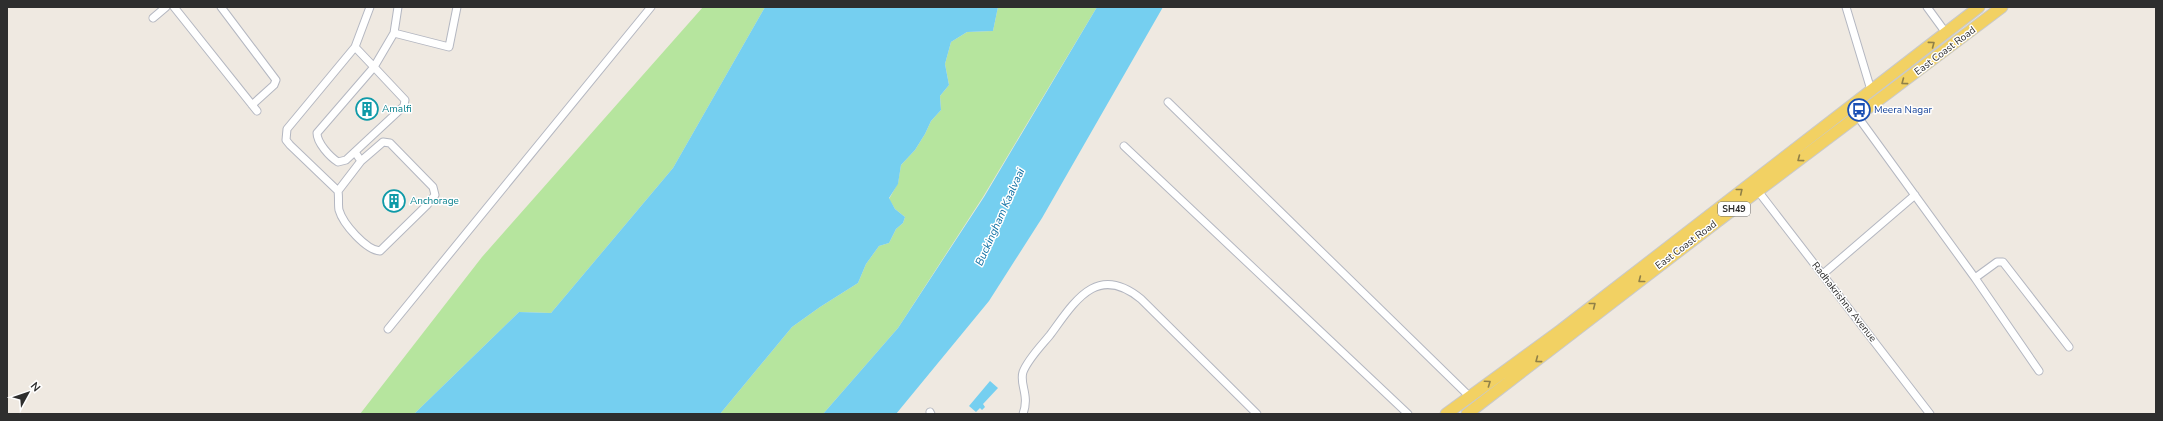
<svg xmlns="http://www.w3.org/2000/svg" width="2163" height="421" font-family="'Nunito Sans',sans-serif">
<style>
.green{fill:#b6e59e}
.water{fill:#75cff0}
.lines{fill:none;stroke-linecap:round;stroke-linejoin:round}
.street-casing{stroke:#b4b7c1;stroke-width:9}
.primary-casing{stroke:#c9c9c9;stroke-width:13}
.street{stroke:#fff;stroke-width:7}
.primary{stroke:#f2d163;stroke-width:11}
.oneway{stroke:#908048}
.labels{text-anchor:middle;dominant-baseline:central;stroke-width:3;stroke-linejoin:round;paint-order:stroke}
.shield{fill:#fff;stroke:#6d6d6d;stroke-width:1}
.shield-label{font-size:9px;font-weight:bold;fill:#2e2e2e}
.street-label{font-size:10px;fill:#2e2e2e;stroke:#fff}
.culture-label{font-size:10px;fill:#0d838f;stroke:#fff;text-anchor:start}
.transit-label{font-size:10px;fill:#164399;stroke:#fff;text-anchor:start}
.water-label{font-size:11px;font-style:italic;fill:#0d6fa3;stroke:#fff}
</style>
<rect width="100%" height="100%" fill="#efe9e1"/>
<path class="green" d="M703 7H765L673 168 551 313 519 312 414 414H360L482 257Z
M998 7H1097L983 197 898 328 823 414H720L792 327 820 307 858 283 866 264 879 246 889 243 896 229 903 223 905 217 895 209 889 199 898 183 901 165 915 150 925 134 931 121 941 110 940 96 949 85 945 64 951 42 967 32 993 31Z"/>
<path class="water" d="M765 7H998L993 31 967 32 951 42 945 64 949 85 940 96 941 110 931 121 925 134 915 150 901 165 898 184 889 198 895 209 905 217 903 223 896 229 889 243 879 246 866 264 858 283 820 307 792 327 720 414H414L519 312 551 313 673 168Z
M1097 7H1163L1042 218 989 301 896 414H823L898 328 984 197Z
M990 381 998 388 983 404 985 407 982 410 980 408 976 412 969 406Z"/>
<g class="lines">
<g class="street-casing">
<path id="street" d="M174 7 257 111
M221 7 276 80 274 85 252 105
M1846 7 1871 90
M1927 7 1946 33
M153 18 166 7
M394 33 449 47 457 7
M355 47 374 67 394 33 398 7
M374 67 405 100 404 106 346 160 338 162C330 157 317 143 317 133Z
M1168 102 1469 396
M1858 117 1975 278 2039 371
M1124 146 1408 414
M355 152 361 161 383 142 390 143 433 187 435 195 427 205 380 251C366 250 343 224 339 210 338 205 339 197 338 191L361 161
M338 191 290 145 286 140 287 129 355 47 370 7
M1758 191 1930 414
M1823 274 1915 195
M1975 278 1997 262H2003L2069 347
M388 329 651 7
M930 412 931 414
M1023 414C1030 395 1019 384 1023 372 1028 359 1041 346 1050 335 1075 301 1097 263 1141 299L1257 414"/>
</g>
<g class="primary-casing">
<path id="primary" d="M1446 414 1561 330 1979 7
M1467 414 1718 221 2002 7"/>
</g>
<use href="#street" class="street"/>
<use href="#primary" class="primary"/>
</g>
<defs><path id="oneway-chevron" d="M-2-3.5L2.5 0L-2 3.5" fill="none" stroke-width="1.6" stroke-linecap="round" stroke-linejoin="round"/></defs>
<g class="oneway">
<use href="#oneway-chevron" transform="translate(1932 44) rotate(-37)"/>
<use href="#oneway-chevron" transform="translate(1904 82) rotate(143)"/>
<use href="#oneway-chevron" transform="translate(1800 159) rotate(143)"/>
<use href="#oneway-chevron" transform="translate(1740 191) rotate(-39)"/>
<use href="#oneway-chevron" transform="translate(1641 280) rotate(142)"/>
<use href="#oneway-chevron" transform="translate(1593 305) rotate(-38)"/>
<use href="#oneway-chevron" transform="translate(1538 360) rotate(143)"/>
<use href="#oneway-chevron" transform="translate(1488 383) rotate(-35)"/>
</g>
<defs>
<g id="building-ring" transform="scale(1.15)"><circle r="9.5" fill="#fff" stroke="#0f9aa8" stroke-width="1.5"/><path d="M-4-6H4V6H1V3H-1V6H-4ZM-2.5-4.3h1.7v1.8h-1.7ZM.8-4.3h1.7v1.8H.8ZM-2.5-1h1.7V.8h-1.7ZM.8-1h1.7V.8H.8Z" fill="#0f9aa8"/></g>
<g id="bus-ring" transform="scale(1.15)"><circle r="9.5" fill="#fff" stroke="#1a4fb4" stroke-width="1.5"/><path d="M-5-6H5V4H4V6H2V4H-2V6H-4V4H-5ZM-3.5-4V0h7V-4ZM-3.5 1.2v1.5H-2V1.2ZM2 1.2v1.5H3.5V1.2Z" fill="#1a4fb4"/></g>
</defs>
<g fill-rule="evenodd">
<use href="#building-ring" x="367" y="109"/>
<use href="#bus-ring" x="1859" y="110"/>
<use href="#building-ring" x="394" y="201"/>
</g>
<g class="labels">
<rect class="shield" x="1718" y="202" width="32" height="14" rx="3"/>
<g class="shield-label">
<text x="1734" y="209">SH49</text>
</g>
<g class="street-label">
<text transform="translate(1945 51) rotate(-37)">East Coast Road</text>
<text transform="translate(1686 245) rotate(-37)">East Coast Road</text>
<text transform="translate(1844 302) rotate(52)">Radhakrishna Avenue</text>
</g>
<g class="culture-label">
<text x="382" y="109">Amalfi</text>
<text x="410" y="201">Anchorage</text>
</g>
<g class="transit-label">
<text x="1874" y="110">Meera Nagar</text>
</g>
<g class="water-label">
<text transform="translate(1000 217) rotate(-66)">Buckingham Kaalvaai</text>
</g>
</g>
<rect width="2163" height="421" fill="none" stroke="#2e2e2e" stroke-width="16"/>
<g transform="translate(28 393) rotate(50)" stroke="#ffffff" stroke-width="3" paint-order="stroke">
<path d="M0-3L7 15L0 10L-7 15Z" fill="#2e2e2e"/>
<text y="-6" font-size="11" font-weight="bold" text-anchor="middle" fill="#2e2e2e">N</text>
</g>
</svg>
